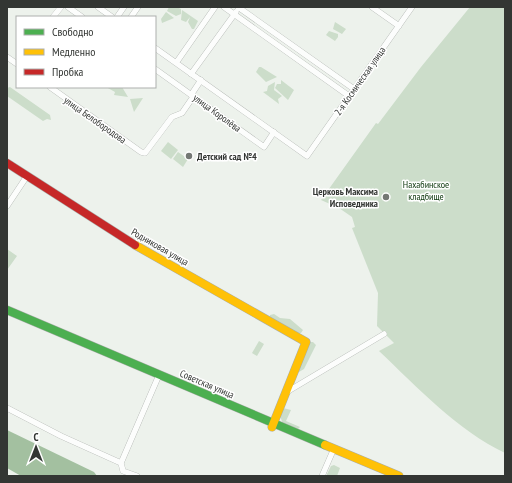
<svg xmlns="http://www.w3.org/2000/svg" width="512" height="483" font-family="'PT Sans Narrow',sans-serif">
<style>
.green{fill:#ccddca}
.water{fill:#a3c0a0}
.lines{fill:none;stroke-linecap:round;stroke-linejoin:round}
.street-casing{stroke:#aaaeaa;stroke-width:6}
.fast-casing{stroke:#aaaeaa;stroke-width:9}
.slow-casing{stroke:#aaaeaa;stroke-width:9}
.jam-casing{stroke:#aaaeaa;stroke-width:9}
.street{stroke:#fcfdfc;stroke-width:5.5}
.fast{stroke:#4caf50;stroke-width:8}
.slow{stroke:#ffc107;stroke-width:8}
.jam{stroke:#c62828;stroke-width:8}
.poi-dot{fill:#747874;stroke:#fff;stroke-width:1.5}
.labels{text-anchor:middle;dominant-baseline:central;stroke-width:3;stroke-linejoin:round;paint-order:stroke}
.street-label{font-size:10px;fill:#333633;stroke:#fff}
.poi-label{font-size:10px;font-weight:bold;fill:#333633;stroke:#fff;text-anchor:start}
.park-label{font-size:10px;fill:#0b360b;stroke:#fff}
</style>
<rect width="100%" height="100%" fill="#edf2ec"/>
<path class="green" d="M169 7H177L181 9V14L176 16 167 11Z
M470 7H505V453C458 431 417 387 379 351L394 343 377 326 378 293 352 228 355 227 352 217 339 208 321 200 376 123 378 124 421 67Z
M182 10 198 21 194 29H192L188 22 190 17 186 22 181 20Z
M166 12 174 18 162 23 161 19Z
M335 22 346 29 342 34 333 29Z
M329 31 338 34V37L335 41 326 35Z
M259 67H261L277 77 266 82 256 72Z
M281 80 294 90 288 100 275 88 277 84H281Z
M275 82 274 90 282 96 278 99 279 104 263 92 267 91 268 86Z
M10 87 50 115 51 120 47 119 43 121 7 96V88Z
M106 87H122L128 97 114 95 115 92Z
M143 98 134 112 130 99Z
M168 142 178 150 171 159 161 151Z
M178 152 188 159 183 167 173 159Z
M7 249 17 256 7 270Z
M274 314 280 318 290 319 303 330 301 333H297L270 318V315Z
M259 341 264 344 257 356 252 353Z
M310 342H313L316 345 304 369 299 372 298 370Z
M283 408 291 410 286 421 300 427 298 429 283 424 280 416Z
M334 465 340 468 337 476H326L331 466Z"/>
<path class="water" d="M7 430 94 472 97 476H21L7 468Z"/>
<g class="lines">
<g class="street-casing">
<path id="street" d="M68 7 82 17
M98 7 112 17
M224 7 349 96
M238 7 354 89
M372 7 399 26
M53 17 61 7
M117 17 124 7
M131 17 138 7
M155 48 307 156 412 7
M7 57 17 64
M176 63 215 7
M155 69 264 147 274 132
M191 74 236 12
M50 87 141 152 145 153 172 117 182 113 193 97
M191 95 201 80
M7 206 27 176
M285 393 384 334
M7 408 61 436 121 463 123 471 137 476
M121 463 159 375
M322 476 332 453"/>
</g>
<g class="fast-casing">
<path id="fast" d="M7 310 325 445"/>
</g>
<g class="slow-casing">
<path id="slow" d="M135 245 306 342 272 427
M325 445 399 476"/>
</g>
<g class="jam-casing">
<path id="jam" d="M7 163 135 245"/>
</g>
<use href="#street" class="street"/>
<use href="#fast" class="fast"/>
<use href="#slow" class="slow"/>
<use href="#jam" class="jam"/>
</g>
<g class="poi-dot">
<circle cx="189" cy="156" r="4"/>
<circle cx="386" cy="197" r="4"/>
</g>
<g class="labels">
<g class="street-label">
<text transform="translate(360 81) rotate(-55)">2-я Космическая улица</text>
<text transform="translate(217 113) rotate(36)">улица Королёва</text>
<text transform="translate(95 120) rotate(35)">улица Белобородова</text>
<text transform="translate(160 247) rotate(30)">Родниковая улица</text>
<text transform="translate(207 384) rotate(23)">Советская улица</text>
</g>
<g class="poi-label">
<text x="197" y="156">Детский сад №4</text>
<text x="378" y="191" text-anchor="end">Церковь Максима<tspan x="378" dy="12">Исповедника</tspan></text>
</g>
<g class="park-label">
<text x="426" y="184">Нахабинское<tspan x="426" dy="12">кладбище</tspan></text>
</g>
</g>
<rect width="512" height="483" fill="none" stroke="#333633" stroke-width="16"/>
<rect x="16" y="16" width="140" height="72" fill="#ffffff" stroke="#adafad"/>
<rect x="24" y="29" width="20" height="6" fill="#4caf50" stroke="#adafad"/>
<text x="52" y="36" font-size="12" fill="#333633">Свободно</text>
<rect x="24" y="49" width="20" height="6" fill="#ffc107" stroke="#adafad"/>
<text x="52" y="56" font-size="12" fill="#333633">Медленно</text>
<rect x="24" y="69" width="20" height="6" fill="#c62828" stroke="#adafad"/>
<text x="52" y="76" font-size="12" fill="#333633">Пробка</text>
<g transform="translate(36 447)" stroke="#ffffff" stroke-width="3" paint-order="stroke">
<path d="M0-3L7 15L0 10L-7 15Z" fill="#333633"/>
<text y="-6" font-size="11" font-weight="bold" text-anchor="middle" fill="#333633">С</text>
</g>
</svg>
